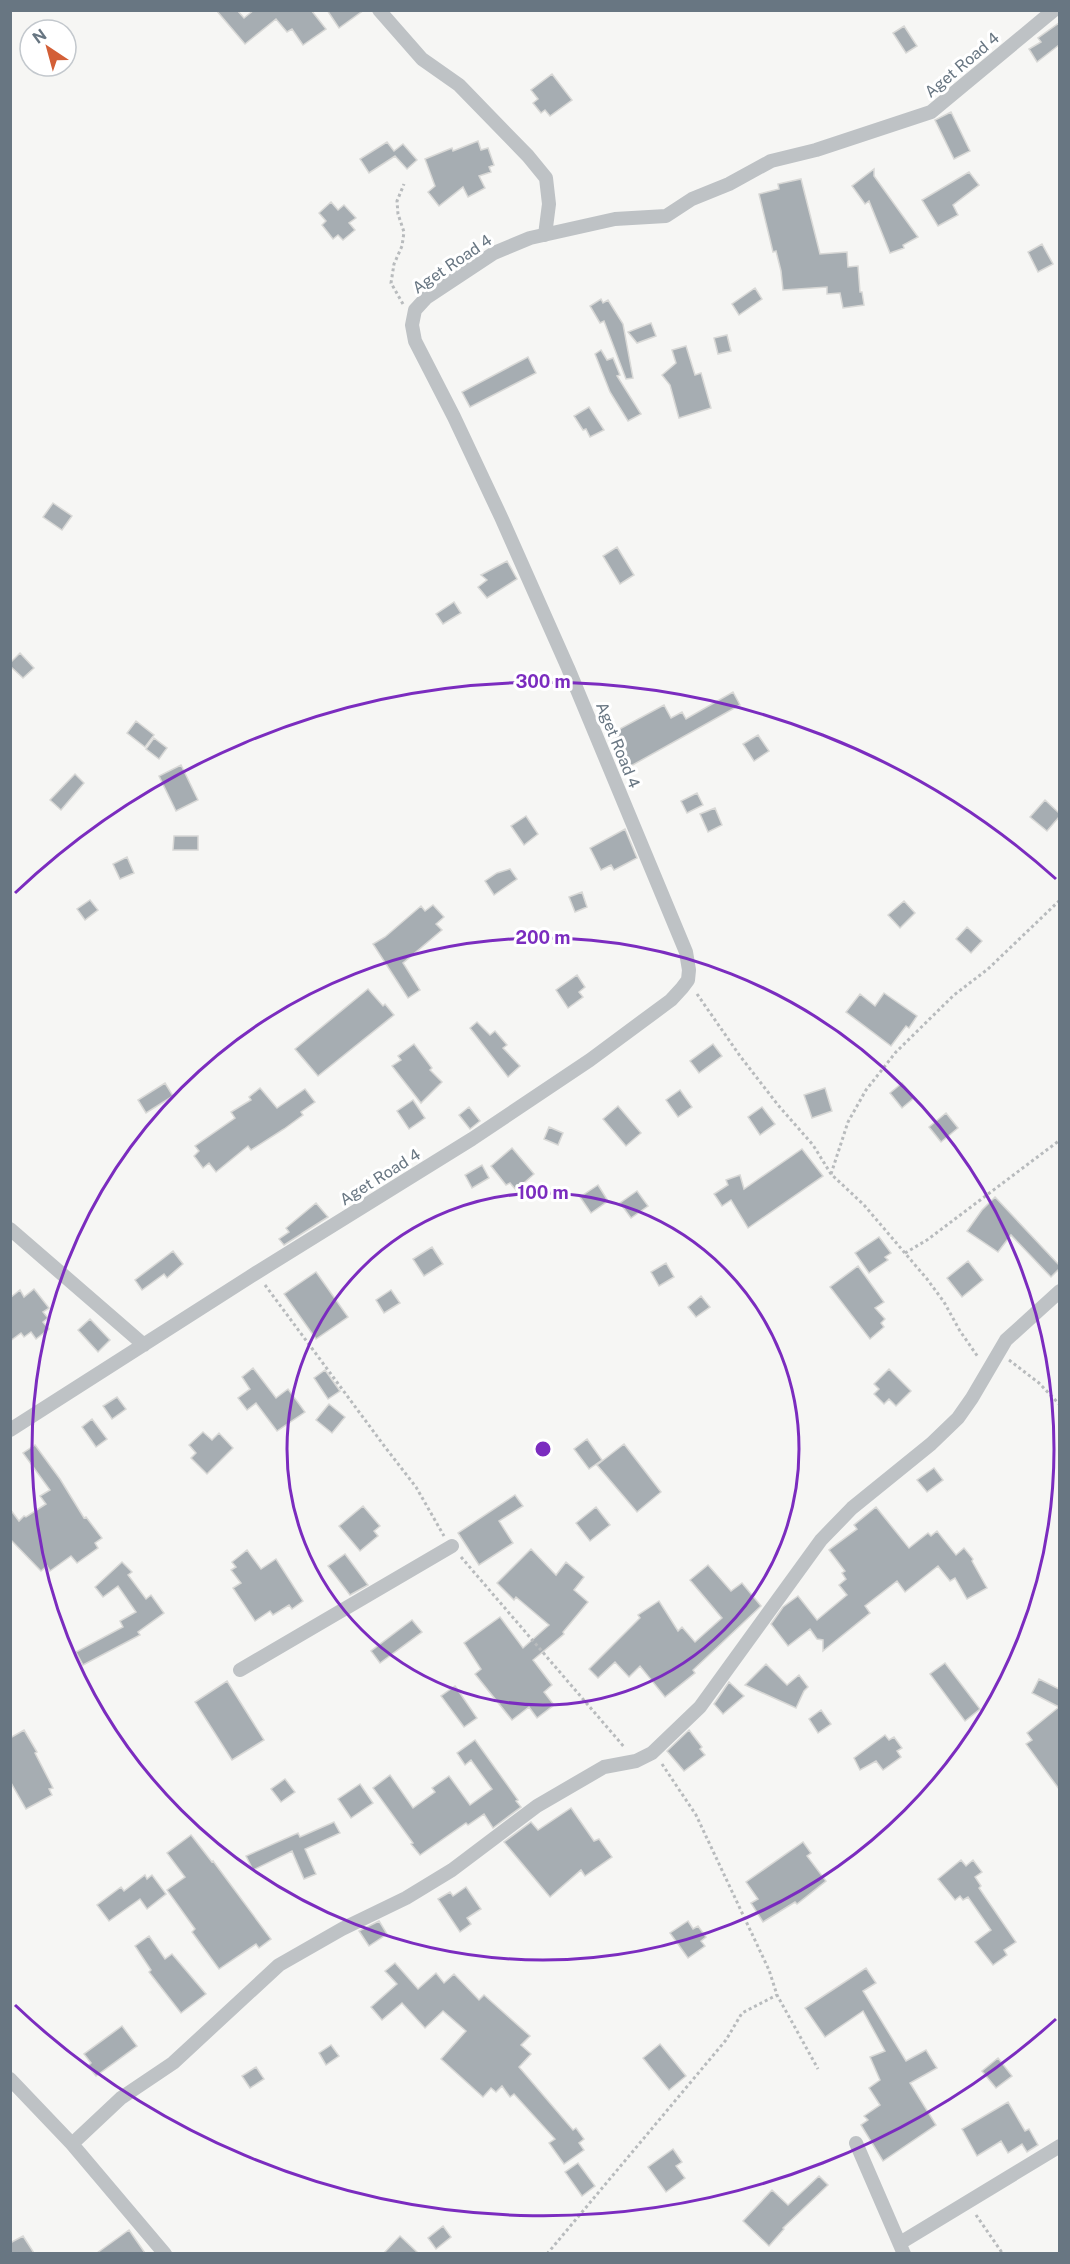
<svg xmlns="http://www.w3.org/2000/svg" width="1070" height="2264" font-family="'Public Sans',sans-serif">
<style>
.building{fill:#a6adb2;stroke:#d8d8d6;stroke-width:1.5}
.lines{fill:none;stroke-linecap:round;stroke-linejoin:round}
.path{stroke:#b8bbbd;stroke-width:3;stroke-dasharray:3 3;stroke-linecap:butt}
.minor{stroke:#bec2c5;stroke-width:14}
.ring{fill:none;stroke:#7b2cbf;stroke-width:3}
.labels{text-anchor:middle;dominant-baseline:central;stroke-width:6;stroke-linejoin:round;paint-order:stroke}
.street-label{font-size:16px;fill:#687682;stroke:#fff}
.centre{fill:#7b2cbf;stroke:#fff;stroke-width:3}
.ring-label{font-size:18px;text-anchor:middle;font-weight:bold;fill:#7b2cbf;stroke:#fff;stroke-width:6;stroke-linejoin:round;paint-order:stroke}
</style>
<rect width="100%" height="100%" fill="#f6f6f4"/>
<path class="building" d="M216 10H237L244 18 254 10H311L326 29 303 45 292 29 287 32 276 19 245 44Z
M327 10H364L339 28Z
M1059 23V45L1037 62 1029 49 1041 42 1038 38Z
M904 26 917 46 906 53 893 33Z
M552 74 572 100 550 116 545 110 541 113 533 103 538 99 531 90Z
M951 112 970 151 954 159 935 120Z
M478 141 481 150 488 148 494 165 489 167 491 172 479 176 485 188 468 197 463 187 439 206 428 192 435 186 425 159 452 148 453 151Z
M387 142 394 151 403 144 417 160 407 169 395 156 369 173 360 159Z
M874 169V176L918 237 903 245 904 248 890 253 869 201 865 204 852 186Z
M969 172 979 185 953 205 958 215 938 226 922 200Z
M801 179 820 254 847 252 848 267 858 266 860 292H862L864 305 843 308 840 293 827 294V287L783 290 781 271 776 251 773 252 759 194 779 189 778 184Z
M331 202 338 210 344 205 356 218 349 223 355 230 343 240 338 235 333 239 322 225 326 221 319 213Z
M1042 244 1053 264 1038 272 1028 252Z
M755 288 762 299 739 315 732 304Z
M601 299 603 303 608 300 623 324 633 378 626 379 604 321 600 323 590 306Z
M651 323 656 336 637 343 628 332Z
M727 335 731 351 718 354 714 338Z
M686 346 695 375 701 373 711 408 679 418 670 385 662 375 676 363 672 350Z
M601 350 607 360 613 358 620 375 617 376 641 414 628 421 610 392 595 354Z
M528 357 536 373 470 407 462 392Z
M589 407 604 430 590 437 586 429 583 430 574 416Z
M53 503 72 516 62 530 43 517Z
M617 547 634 575 620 584 603 556Z
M507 561 517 579 487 598 478 587 487 580 481 575Z
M454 602 461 613 443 624 436 614Z
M20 653 34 668 23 678 10 666V663Z
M733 692 740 705 629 767 618 746H620L614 732 664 705 671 718 682 712 686 719Z
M136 721 154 735 145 747 127 733Z
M758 735 769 751 754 761 743 744Z
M154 738 167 748 159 759 146 749Z
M181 765 198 800 176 811 159 776Z
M75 774 84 783 61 810 50 800Z
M697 793 703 805 687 813 681 801Z
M1045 800 1059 813V817L1047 831 1030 817Z
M715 808 722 825 708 832 700 814Z
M526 816 538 834 524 845 511 826Z
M625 829 637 858 614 870 611 865 601 870 590 848Z
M174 836H198V850H173Z
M127 857 134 873 120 879 113 864Z
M510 869 517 879 494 895 485 881 497 873Z
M582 892 587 907 575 912 569 897Z
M90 900 98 910 85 920 77 909Z
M904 901 915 913 900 928 888 915Z
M433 905 444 917 436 924 442 930 403 963 420 990 408 998 373 944 385 937 421 906 425 911Z
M967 927 982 941 971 953 956 939Z
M577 975 585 987 579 992 583 997 568 1008 556 990Z
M368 989 383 1006 385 1004 394 1015 318 1076 295 1049Z
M884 993 917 1016 909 1028 906 1026 891 1046 846 1012 860 994 875 1006Z
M477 1022 490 1035 495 1031 507 1045 503 1048 520 1066 508 1077 470 1028Z
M414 1044 432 1068 430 1070 442 1082 421 1103 392 1066 401 1060 398 1056Z
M713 1044 722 1056 699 1073 690 1061Z
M165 1083 173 1096 146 1113 138 1100Z
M902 1083 914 1098 902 1108 890 1093Z
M260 1088 277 1108 305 1089 315 1102 301 1112 303 1115 284 1129 251 1150 248 1146 216 1172 209 1163 203 1168 194 1156 199 1151 195 1146 235 1118 231 1112 251 1100 249 1097Z
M825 1088 832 1111 812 1118 804 1095Z
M680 1090 692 1107 678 1117 666 1100Z
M413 1100 425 1118 409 1129 397 1111Z
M618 1106 641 1133 626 1146 603 1119Z
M469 1107 480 1121 470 1129 459 1115Z
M762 1107 775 1124 760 1135 748 1117Z
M946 1113 958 1128 941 1142 929 1127Z
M549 1127 563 1133 558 1145 544 1139Z
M512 1148 534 1174 516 1190 510 1183 506 1185 491 1166Z
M802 1149 823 1176 748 1228 731 1200 722 1206 714 1194 728 1185 726 1180 740 1175 744 1189Z
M482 1165 489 1178 472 1188 465 1175Z
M598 1185 608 1201 591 1213 580 1197Z
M637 1191 648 1206 631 1218 620 1203Z
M995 1197 1059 1265V1269L1051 1277 1011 1235 998 1252 967 1231 982 1210Z
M316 1203 328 1217 284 1245 279 1239 289 1232 286 1228Z
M879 1237 891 1253 885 1257 888 1260 869 1273 855 1253Z
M432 1247 443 1264 424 1276 413 1259Z
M173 1251 183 1264 167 1278 164 1274 142 1290 135 1280Z
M968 1261 983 1280 962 1297 947 1278Z
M666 1263 674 1277 659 1286 651 1272Z
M858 1266 884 1302 875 1308 885 1319 881 1323 884 1327 870 1339 830 1287Z
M316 1272 348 1317 316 1339 284 1294Z
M34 1289 49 1308 43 1312 48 1318 43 1322 49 1329 36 1339 31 1332 24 1337 21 1333 10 1341V1298L20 1290 24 1297Z
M391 1290 400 1303 384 1313 376 1300Z
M701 1296 710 1307 696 1317 688 1307Z
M90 1319 110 1340 98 1352 78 1330Z
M253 1368 276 1398 288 1389 305 1412 277 1431 256 1403 247 1410 238 1398 250 1389 242 1377Z
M889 1369 911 1391 896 1406 889 1399 884 1404 874 1394 879 1389 874 1384Z
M325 1370 340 1391 328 1399 314 1378Z
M117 1397 126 1409 112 1419 103 1406Z
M329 1404 345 1417 332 1433 316 1420Z
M92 1419 107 1439 96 1447 82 1427Z
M203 1432 212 1440 219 1433 233 1448 207 1474 191 1458 196 1453 189 1445Z
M587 1439 602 1460 589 1469 574 1449Z
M624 1444 661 1492 637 1512 597 1465Z
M35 1445 60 1479 84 1518 86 1517 102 1538 95 1543 98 1548 77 1563 71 1556 50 1571 47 1566 41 1571 10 1539V1509L19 1521 24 1516 26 1517 46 1504 40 1496 50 1490 23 1453Z
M934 1468 943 1480 927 1492 917 1480Z
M515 1495 523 1506 499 1521 513 1543 479 1565 458 1533Z
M363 1506 380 1526 374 1531 378 1536 360 1551 339 1526Z
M596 1507 610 1525 590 1541 576 1523Z
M876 1507 909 1548 928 1533 931 1536 937 1531 956 1555 964 1548 973 1559 972 1561 987 1588 967 1599 955 1578 950 1581 938 1566 905 1592 897 1581 865 1606 870 1613 823 1651V1640L817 1639 810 1629 788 1646 771 1624 783 1607 798 1596 817 1620 847 1595 839 1585 846 1579 842 1573 845 1571 829 1550 857 1529 854 1525Z
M531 1549 556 1575 566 1562 584 1577 574 1590 588 1602 563 1632 564 1634 533 1660 552 1685 544 1692 554 1705 537 1718 529 1707 512 1720 475 1674 481 1669 464 1643 500 1617 523 1648 549 1625 516 1597 514 1600 497 1583Z
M247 1550 261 1569 276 1559 303 1601 292 1609 289 1605 273 1615 270 1611 255 1621 233 1588 241 1583 231 1570 236 1567 232 1562Z
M345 1554 368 1585 350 1595 328 1566Z
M122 1562 132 1572 128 1575 146 1599 151 1595 164 1613 138 1632 140 1635 83 1665 76 1652 123 1627 120 1621 136 1612 118 1586 103 1597 95 1587Z
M708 1565 731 1591 742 1583 761 1606 693 1670 695 1673 665 1697 640 1666 629 1677 615 1662 598 1678 589 1669 640 1618 638 1615 659 1601 678 1631 682 1627 695 1642 722 1618 690 1580Z
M412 1620 422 1632 380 1663 371 1651Z
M945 1663 980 1709 965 1721 930 1674Z
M766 1664 787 1685 799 1675 808 1687 804 1691 796 1708 745 1685Z
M1039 1679 1059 1689V1789L1026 1744 1032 1740 1027 1733 1059 1707 1032 1693Z
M227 1681 264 1740 232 1760 195 1702Z
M729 1682 744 1696 723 1714 714 1704Z
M455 1686 477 1718 464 1727 441 1696Z
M821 1710 831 1724 818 1733 809 1719Z
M24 1730 37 1752 35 1753 53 1788 49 1789 52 1795 26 1809 10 1781V1738Z
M689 1730 702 1747 700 1749 705 1755 684 1771 667 1751Z
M885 1735 889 1740 894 1737 902 1748 897 1751 901 1757 883 1770 876 1761 860 1770 854 1758Z
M475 1740 518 1800 516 1801 521 1807 493 1828 484 1814 468 1825 466 1823 420 1855 411 1844 413 1843 373 1788 390 1775 413 1808 435 1792 432 1788 449 1776 470 1805 492 1789 471 1760 465 1765 457 1753Z
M285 1779 295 1792 281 1802 271 1789Z
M360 1784 373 1803 351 1818 338 1799Z
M571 1808 594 1841 599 1839 612 1857 585 1876 581 1870 550 1897 504 1842 531 1822 538 1830Z
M334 1822 340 1833 305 1849 316 1874 304 1879 292 1851 253 1870 246 1856 298 1833 300 1837Z
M191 1835 212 1862 213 1861 271 1939 259 1948 256 1944 219 1969 192 1932 195 1929 167 1890 185 1877 167 1853Z
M803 1842 811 1853 807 1856 826 1881 797 1904 795 1902 763 1922 751 1903 758 1899 746 1882Z
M961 1860 966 1866 973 1860 982 1872 975 1877 981 1886 979 1888 1016 1942 1004 1950 1007 1955 993 1965 975 1942 991 1930 968 1897 963 1900 960 1896 955 1900 938 1879Z
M145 1875 147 1879 152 1875 166 1894 147 1909 140 1899 109 1921 97 1905 121 1887 124 1891Z
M466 1887 481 1909 467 1918 471 1924 460 1932 438 1899 450 1892 453 1896Z
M379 1921 387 1934 369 1946 359 1931Z
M688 1921 693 1929 698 1926 706 1937 701 1941 705 1946 688 1958 670 1933Z
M149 1936 165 1959 172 1954 206 1994 181 2013 149 1972 151 1970 135 1946Z
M395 1963 418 1989 436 1973 444 1983 454 1974 479 2000 484 1995 530 2036 521 2045 531 2054 519 2067 573 2130 576 2128 584 2139 579 2143 584 2150 564 2164 549 2143 555 2139 514 2094 510 2097 502 2086 496 2092 491 2088 483 2097 441 2059 466 2031 443 2011 425 2028 402 2003 382 2020 371 2007 397 1984 385 1971Z
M866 1968 876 1983 863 1991 906 2061 926 2050 937 2068 910 2083 936 2125 883 2161 861 2125 868 2120 864 2116 880 2105 869 2088 880 2080 870 2057 885 2051 863 2011 825 2037 805 2008Z
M122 2026 137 2046 96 2076 88 2066 91 2063 84 2054Z
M660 2044 686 2076 669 2090 643 2058Z
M331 2045 339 2056 326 2065 319 2053Z
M998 2058 1012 2076 996 2088 982 2071Z
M256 2067 264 2079 250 2088 242 2076Z
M1008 2102 1025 2131 1029 2129 1038 2145 1027 2152 1022 2144 1008 2153 1001 2141 977 2156 962 2129Z
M673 2149 682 2162 676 2166 685 2178 666 2192 648 2167Z
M578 2163 595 2186 582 2196 565 2172Z
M819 2176 828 2185 783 2228 784 2229 769 2246 743 2221 772 2190 788 2205Z
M443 2226 451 2237 436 2249 428 2238Z
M129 2230 145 2253H97Z
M23 2236 34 2253H10V2243Z
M400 2236 418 2253H384Z"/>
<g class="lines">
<path class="path" d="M403 304 391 283 394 264 402 246 404 232 398 214 397 201 404 184
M697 994 740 1056 778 1105 813 1145 831 1174 864 1205 927 1279 944 1302 960 1331 978 1357
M831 1174 848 1122 866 1090 896 1052 954 995 988 969 1060 900
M905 1253 927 1240 1060 1140
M265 1285 385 1447 416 1487 444 1536
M1009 1360 1039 1383 1060 1405
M461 1557 625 1748
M662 1764 696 1815 769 1970 777 1995 818 2069
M976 2215 1003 2254
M547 2254 726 2040 742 2013 777 1995"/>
<path class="minor" d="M379 10 422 59 459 85 528 156 546 178 549 204 545 235
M10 1229 144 1345
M10 1430 256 1273 472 1139 590 1060 671 1000 682 988 688 980 689 970 686 952 568 668 501 517 454 417 415 341 412 325 415 310 426 298 494 253 530 238 615 219 666 216 692 199 729 184 771 161 816 150 931 112 1054 10
M240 1670 452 1546
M10 2079 72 2144 165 2254
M856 2143 904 2254
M72 2144 121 2098 173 2063 279 1965 342 1929 406 1898 452 1870 537 1806 604 1767 636 1761 652 1753 700 1707 821 1540 852 1508 931 1444 958 1418 972 1398 1006 1340 1060 1291
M900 2243 1060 2146"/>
</g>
<g class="ring">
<circle cx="543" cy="1449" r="256"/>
<circle cx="543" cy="1449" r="511"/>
<path d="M1056 2019A767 767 0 0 1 15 2005M15 893A767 767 0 0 1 1056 879"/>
</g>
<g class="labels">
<g class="street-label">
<text transform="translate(962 65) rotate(-40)">Aget Road 4</text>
<text transform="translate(452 264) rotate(-34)">Aget Road 4</text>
<text transform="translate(618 745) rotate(68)">Aget Road 4</text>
<text transform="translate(380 1177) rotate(-32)">Aget Road 4</text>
</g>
</g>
<circle cx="543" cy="1449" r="9" class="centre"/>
<g class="ring-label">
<text x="543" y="688">300 m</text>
<text x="543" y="944">200 m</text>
<text x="543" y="1199">100 m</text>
</g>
<rect width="1070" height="2264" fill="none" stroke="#687682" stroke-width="24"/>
<g transform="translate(48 48) rotate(324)"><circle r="28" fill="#ffffff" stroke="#c3c8cd" stroke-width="1.5"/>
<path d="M0-4.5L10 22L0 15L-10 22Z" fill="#d35f37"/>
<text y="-9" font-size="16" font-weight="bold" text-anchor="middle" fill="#687682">N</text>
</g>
</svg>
